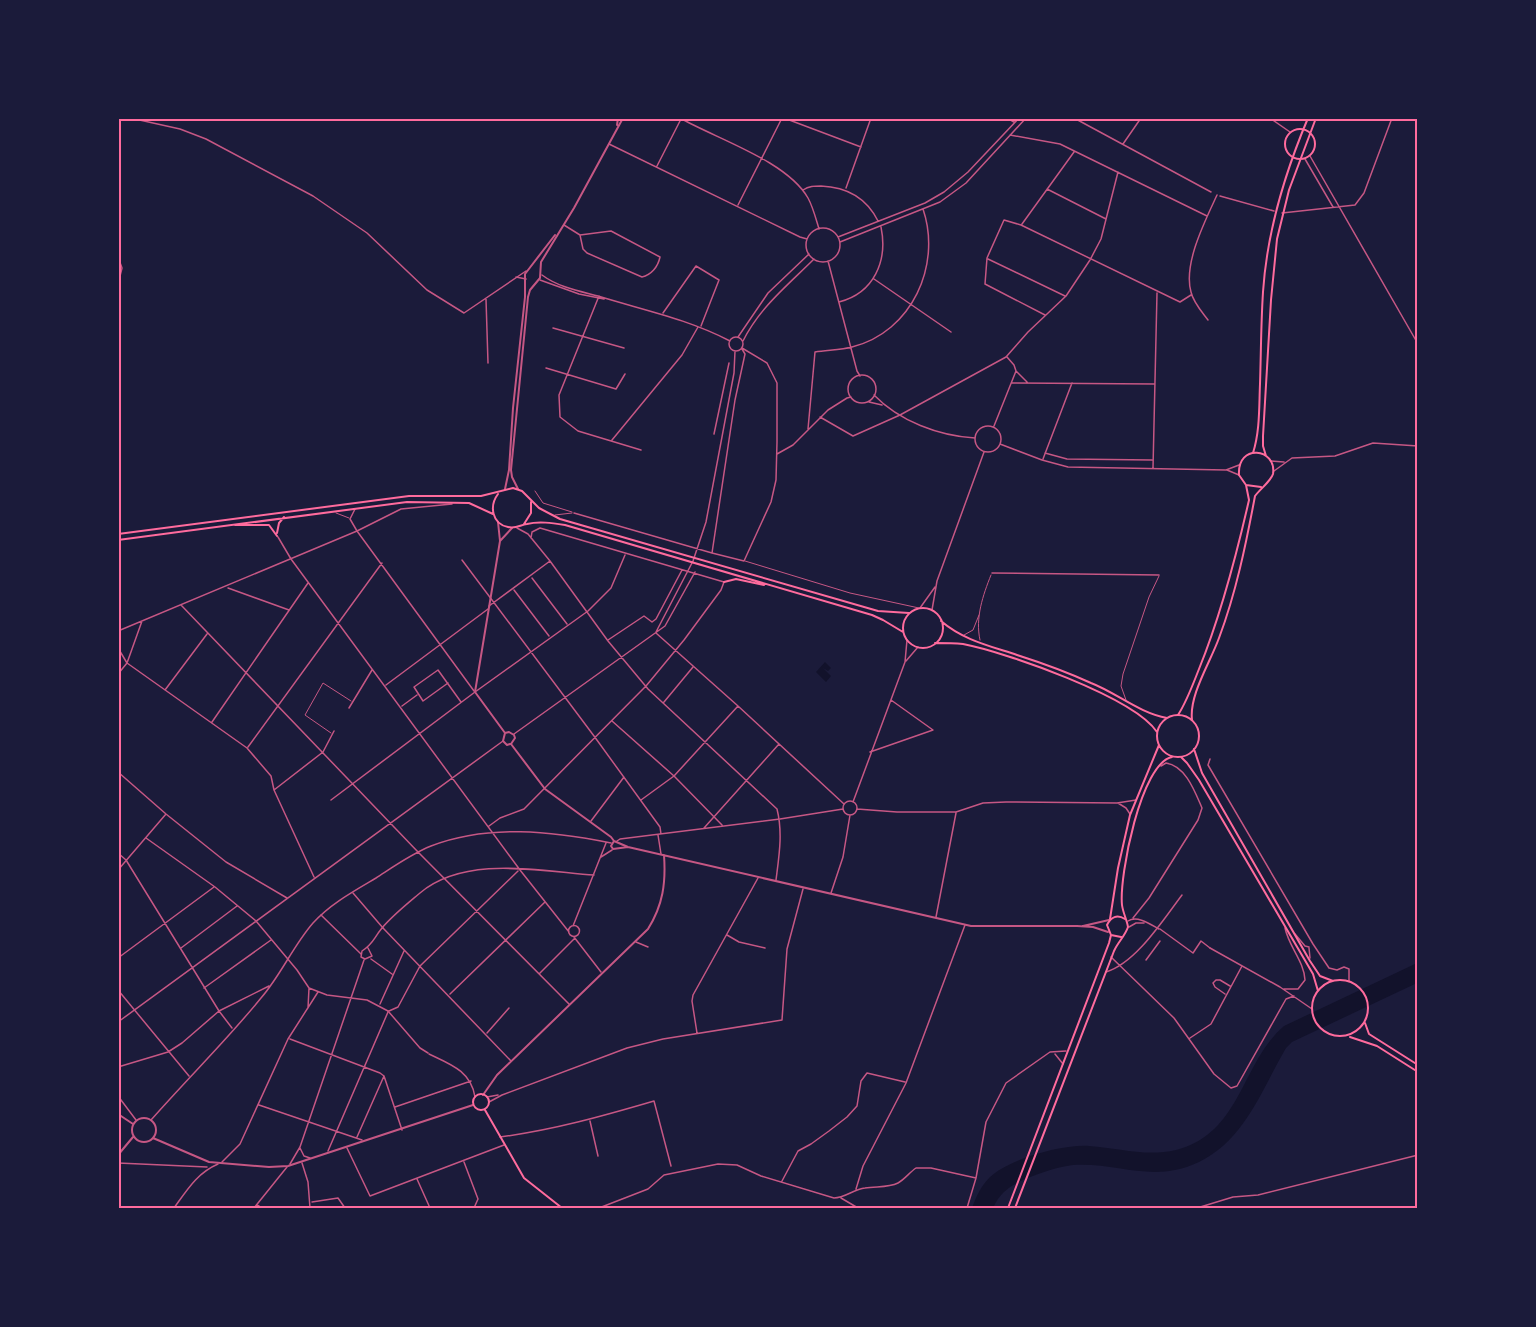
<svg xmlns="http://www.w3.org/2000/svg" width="1536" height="1327" font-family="Mulish,sans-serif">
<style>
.water{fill:#12122b}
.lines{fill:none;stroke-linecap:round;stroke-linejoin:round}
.service{stroke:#c65784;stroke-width:1}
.pedestrian{stroke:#c65784;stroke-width:1.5}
.minor{stroke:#c65784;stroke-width:1.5}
.tertiary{stroke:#c65784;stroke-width:2}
.secondary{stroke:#ff6b9d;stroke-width:2}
.primary{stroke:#ff6b9d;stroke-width:2}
.neatline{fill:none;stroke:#ff6b9d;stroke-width:2}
</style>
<rect width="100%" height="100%" fill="#1b1b3a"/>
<path class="water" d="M825 662 831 668 828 671 823 668 831 676 826 682 816 672Z
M1417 963V983L1292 1042 1286 1048C1262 1089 1245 1140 1199 1162 1153 1184 1118 1162 1073 1165 1056 1167 1041 1173 1025 1179 1010 1186 1000 1192 993 1208H972C976 1197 981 1186 990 1177 1009 1159 1063 1144 1089 1146 1119 1148 1146 1157 1176 1150 1241 1134 1241 1063 1284 1026Z"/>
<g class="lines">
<path class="service" d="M535 491 543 503 572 512
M336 513 349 518
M555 515 572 513
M745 561 850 593 919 608
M964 635 973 630 979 615
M980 640C975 618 983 595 991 575
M1126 700 1121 686 1123 674 1149 597 1159 576
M331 733 305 715 323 683 351 701"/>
<path class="pedestrian" d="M353 893 383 928
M321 915 361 954
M1160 929 1193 953 1201 941 1210 948
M1146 960 1160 941
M388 1011 420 1048 428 1053"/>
<path class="minor" d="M680 118C717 139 787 161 808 198 813 207 816 219 819 229
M784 118 861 147
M1007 118 1014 122
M1074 118 1211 192
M1270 118 1290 132
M118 120 135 119 180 129 206 139 313 196 367 233 427 290 464 313 526 271
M1010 135 1060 144 1207 216
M609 144 800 237 807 239
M1123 144 1141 118
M1310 156 1418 344
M1305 159 1333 207
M657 166 681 119
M846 188 871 118
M1047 189 1106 219
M803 190C809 186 814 186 821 186 847 187 866 197 878 221
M1220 196 1274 211
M738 205 782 118
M1282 213 1355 205 1364 193 1392 118
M1022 224 1074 152
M564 225 580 235 611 231 660 257C658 267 651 275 642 277L587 253 583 249 580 235
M806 245a17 17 0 1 1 34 0a17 17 0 1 1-34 0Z
M838 237 925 203 944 192 968 172 1019 118
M840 242 940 202 966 183 1026 118
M118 257 122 268 118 284
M988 259 1065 296
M828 261 857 371 860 376
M542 275C558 287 579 291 598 296 643 310 688 319 730 341
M516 277 526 279
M874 279 951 332
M540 280 579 294 604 299
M599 296 559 395 560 417 578 431 641 450
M486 299 488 363
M839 302C874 293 888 261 881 227
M663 313 696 266 719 280 701 326
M1045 315 985 284 987 258 1004 220 1021 225 1180 302 1191 295
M1208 320C1202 312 1193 302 1191 292 1183 264 1205 221 1217 195
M553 328 624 348
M729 344a7 7 0 1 1 14 0a7 7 0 1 1-14 0Z
M738 337 768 293 809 254
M743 341C760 307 788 285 814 259
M546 368 616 389 625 374
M1016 371 1027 382
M848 389a14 14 0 1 1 28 0a14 14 0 1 1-28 0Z
M1012 383 1155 384
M874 395C899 421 939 436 975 438
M869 402 882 405
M820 417 853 436 900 415 1006 357 1028 332 1066 296 1090 260 1101 239 1118 172
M975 439a13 13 0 1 1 26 0a13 13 0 1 1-26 0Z
M994 426 1016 371 1014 365 1007 357
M808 429 815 352C827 350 841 350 852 347 912 332 942 265 923 209
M714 434 729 363
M612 440 682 355 698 327
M1000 444 1042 460 1068 467 1226 470 1239 465
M1045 453 1067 459 1152 460
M777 454 793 445 828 410 847 398 851 397
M1043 459 1072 383
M1271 461 1284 462
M1153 468 1157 293
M1227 470 1239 475
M1274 471 1292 458 1335 456 1373 443 1418 446
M355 509 350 519 357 531 474 691
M574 513 712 553 744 561 771 502 776 480 777 442V383L767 363 742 348
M517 528 528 534 550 561 608 641 648 689 777 809C783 833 779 856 776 880
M278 537 291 559 520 870 569 932
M712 553 735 400 745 354 742 349
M462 560 594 736 660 827 661 834
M992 573 1159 575
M532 578 567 624
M228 588 289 610
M514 590 549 636
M181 605 418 852 569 1004
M489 606 550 561
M920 608 935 587
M932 610 937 581 984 452
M118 631 357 531 401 509 452 504
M656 632 693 561 706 522 734 373 735 351
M656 633 738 706 844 804
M608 640 644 616 652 622 656 619 682 570
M118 648 127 663 247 748 271 776 274 790 314 877
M906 661 918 647
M118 674 127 663 142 621
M448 683 423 701 414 687 438 670 461 702
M386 685 488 609
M165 690 207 634
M664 702 693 667
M402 706 417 695
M349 708 372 670
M612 721 674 776 722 825
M212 722 308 583
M514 734 665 626 695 572
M248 747 382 563
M870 752 933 730 891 700
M1210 759 1208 765 1313 944 1329 968 1337 970 1344 967 1349 969V981
M118 772 166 814 226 862 287 898
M274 790 323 752 334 731
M331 800 475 692 588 611 611 588 625 555
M641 800 674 776 738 706
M843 808a7 7 0 1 1 14 0a7 7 0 1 1-14 0Z
M853 802 905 662 907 640
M1118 803 1126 808 1130 814
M857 809 897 812H956L983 803 1006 802 1117 803 1136 800
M591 821 624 777
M489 826 500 818 524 809 646 686 684 640 721 590 724 582 540 528 532 532 531 538
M704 828 779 744
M658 835 661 854
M146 838 215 887 256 921 297 970 309 988 327 995 367 1000 388 1011
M617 841 620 839 780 819 843 809
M118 853 126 860 219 1011 232 1028
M601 857 612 850
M118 870 166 814
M831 893 843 857 850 815
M936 917 956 813
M1133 918 1149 898 1198 820 1202 808C1195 792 1186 766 1166 763L1161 766
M1128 921C1137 915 1150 924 1159 929
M568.5 931a5.5 5.5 0 1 1 11 0a5.5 5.5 0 1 1-11 0Z
M573 926 606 843
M1129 927 1136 923H1144
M383 928 511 1061
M1295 934 1305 946 1309 947
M727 935 739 942 765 948
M574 937 601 972
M636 942 648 947
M181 948 237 906
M368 948 372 956 365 959 361 957 362 951C374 943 373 939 382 928 393 915 407 904 420 893 465 855 540 871 594 875
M1210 948 1280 987 1312 1009
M1309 948 1310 958
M1111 957 1174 1018 1214 1074 1231 1088 1237 1086 1286 999 1294 996
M118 958 214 887
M371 959 392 974
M1106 972C1136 963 1163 920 1182 895
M540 973 575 938
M204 988 271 940
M1284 989H1298L1305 980C1304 961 1289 947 1285 928
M118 990 189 1076
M450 994 545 902
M1225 994 1215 987 1213 983 1216 980H1220L1230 986
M380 1004 404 951
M308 1008 309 988
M389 1011 398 1007 420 966 518 871
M118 1022 503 741
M487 1033 509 1008
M697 1033 692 1001 693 995 758 878
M1190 1038 1211 1024 1242 966
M290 1039 380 1073 384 1076 402 1130
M429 1054C450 1064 471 1071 475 1097
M1055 1054 1063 1064
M118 1067 168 1052 182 1043 219 1011 269 986
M118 1096 136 1120
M487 1097 498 1095
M489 1102 502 1095 627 1048 663 1039 782 1020 787 949 803 889
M259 1105 362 1140
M395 1107 471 1081
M151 1120C187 1079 227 1040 261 998 281 975 293 946 313 923 330 904 354 891 376 878 393 867 411 854 431 846 488 824 552 831 611 843
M590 1121 598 1156
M357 1137 384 1076
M500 1137C553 1130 603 1116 654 1101L671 1166
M300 1148 304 1156 310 1158
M347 1148 370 1196 504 1145
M328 1151 388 1012
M222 1162 240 1144 288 1039 318 992
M464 1162 478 1199 474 1208
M118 1163 207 1167
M302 1163 308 1182 310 1208
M290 1164 300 1147 364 960
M417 1179 430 1208
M782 1181 798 1151 811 1144 829 1131 847 1117 857 1106 861 1081 867 1073 905 1082
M856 1189 863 1166 906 1083 965 925
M841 1198 858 1208
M312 1202 338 1198 345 1208
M257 1205 262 1208
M174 1208C187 1190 197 1173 218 1164
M254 1208 287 1167
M599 1208 648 1189 664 1175 718 1164 737 1165 761 1176 834 1198C845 1198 854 1189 865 1188 876 1186 888 1188 898 1183 904 1180 910 1172 916 1168H931L976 1178
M967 1208 976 1178 986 1122 1006 1083 1050 1052 1066 1051
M1197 1208 1233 1197 1258 1195 1418 1155"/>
<path class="tertiary" d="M617 125 618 118
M505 489 509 470 513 408 525 297V274L555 235
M518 489 512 477 511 470 528 297 530 290 540 278 541 262 574 208 623 118
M498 522 500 541 475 692 505 733
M500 541 512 528
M505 733 509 732 514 735 515 738 511 744
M505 733 503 741 507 745 510 744
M511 744 545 789 611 837 614 841 628 847 971 926H1077L1093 927 1108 932
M614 841 611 846 613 849 628 847
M1083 926 1109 920
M483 1095 497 1075 648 929C663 905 666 883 664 855
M118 1114 133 1124
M132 1130a12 12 0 1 1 24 0a12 12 0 1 1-24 0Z
M153 1138 209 1162 269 1167 288 1166 473 1105
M118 1155 133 1137"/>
<path class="secondary" d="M1285 144a15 15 0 1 1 30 0a15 15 0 1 1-30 0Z
M1253 453C1260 431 1259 407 1260 384 1261 353 1261 323 1263 292 1267 231 1284 175 1308 118
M1266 456 1263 446V436L1271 300 1277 239 1289 190 1316 118
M1178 715C1187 701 1193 684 1199 669 1221 615 1236 557 1249 500L1246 485
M1192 720C1189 695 1210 663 1219 638 1236 593 1246 544 1255 496 1260 489 1271 481 1273 474 1277 448 1237 443 1239 475L1246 485 1261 487
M473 1102a8 8 0 1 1 16 0a8 8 0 1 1-16 0Z
M485 1110 524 1178 562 1208"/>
<path class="primary" d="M498 494C489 506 492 524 508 527 516 529 520 525 527 524 539 521 552 523 565 525L872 615 883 620 903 632
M524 524 531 513V502
M235 525H269L277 536
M277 533 279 523 284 517
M118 534 409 496H481L513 488 522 491 539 508 560 519 878 611 909 613
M118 540 407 502 469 503 493 514
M724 582 736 579 764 585
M903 628a20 20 0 1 1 40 0a20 20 0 1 1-40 0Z
M941 621C963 640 990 646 1017 655 1042 663 1067 672 1091 683 1117 693 1139 713 1167 718
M935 643C944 643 953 643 963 644 1005 652 1134 697 1157 732
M1157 736a21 21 0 1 1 42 0a21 21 0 1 1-42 0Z
M1194 749 1202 773 1310 961 1320 976 1333 981
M1181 757 1187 763 1199 780 1313 974 1318 991
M1110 919 1118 868 1130 815 1159 745
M1121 937 1111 935 1107 925C1111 917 1117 914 1125 919
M1312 1008a28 28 0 1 1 56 0a28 28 0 1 1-56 0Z
M1365 1023 1369 1034 1418 1065
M1350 1037 1377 1046 1418 1072
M1008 1208 1109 943 1111 935
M1015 1208 1114 951C1118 942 1125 936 1128 927 1127 920 1123 913 1122 905 1119 876 1141 763 1172 757"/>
</g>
<rect width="1536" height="1327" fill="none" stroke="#1b1b3a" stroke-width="240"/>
<rect x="120" y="120" width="1296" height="1087" class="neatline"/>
</svg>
